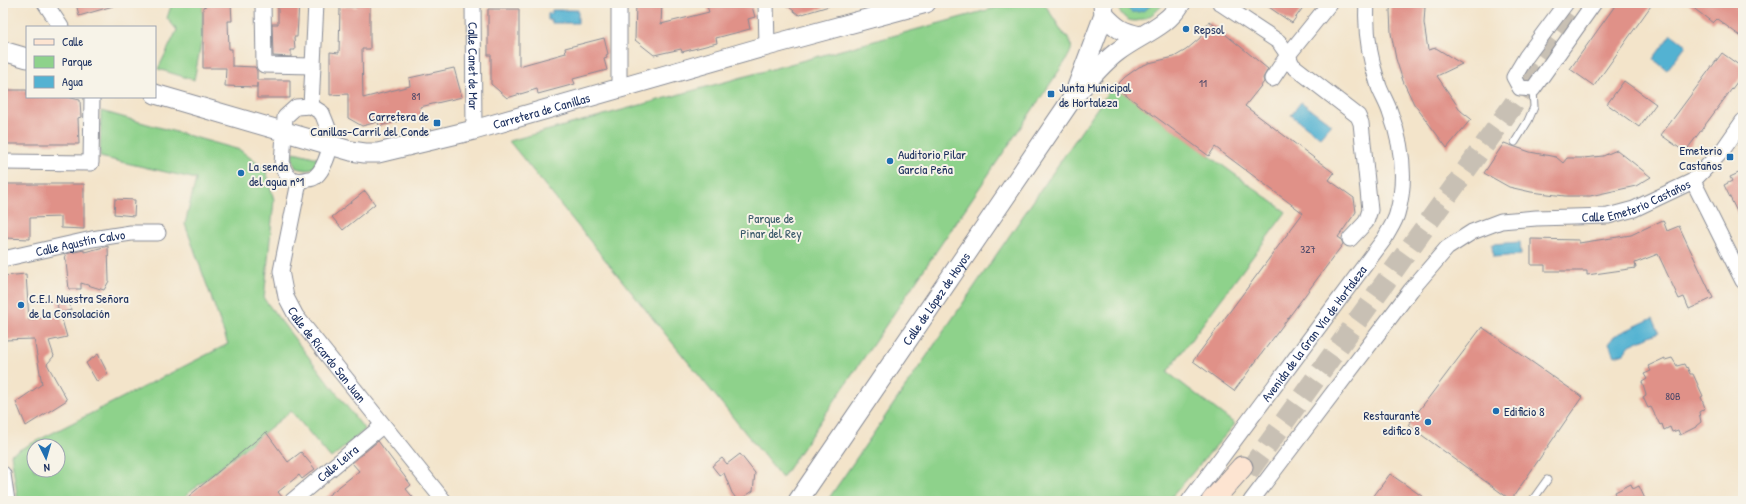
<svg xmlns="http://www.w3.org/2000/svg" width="1746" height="504" font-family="'Patrick Hand',sans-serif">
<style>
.green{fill:#8ed28b;stroke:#548074;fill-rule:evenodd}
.water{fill:#53b2d2;stroke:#377098}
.building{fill:#e09188}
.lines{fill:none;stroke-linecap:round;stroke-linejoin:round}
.secondary-tunnel{stroke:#c8c0b4;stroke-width:21;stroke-dasharray:21 10;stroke-linecap:butt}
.service-casing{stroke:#878a94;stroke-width:9}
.minor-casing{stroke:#878a94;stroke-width:17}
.tertiary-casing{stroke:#878a94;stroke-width:21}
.secondary-casing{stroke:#878a94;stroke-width:23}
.service{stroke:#fff;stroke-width:7}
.minor{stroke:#fff;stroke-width:15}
.tertiary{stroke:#fff;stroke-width:19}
.secondary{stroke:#fde4d1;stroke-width:21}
.poi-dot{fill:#1f6fb2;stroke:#f7f3e8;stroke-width:1.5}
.labels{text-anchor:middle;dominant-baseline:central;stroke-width:4;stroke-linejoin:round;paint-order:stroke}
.number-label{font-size:11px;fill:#4c4868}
.poi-label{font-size:13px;fill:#1b2f5e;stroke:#f7f3e8;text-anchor:start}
.street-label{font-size:13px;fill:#1b2f5e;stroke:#f7f3e8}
.park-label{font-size:13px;fill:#385869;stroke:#f7f3e8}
</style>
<rect width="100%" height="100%" fill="#f7f3e8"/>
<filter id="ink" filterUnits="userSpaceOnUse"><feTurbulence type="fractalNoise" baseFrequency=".025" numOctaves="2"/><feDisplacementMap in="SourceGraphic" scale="8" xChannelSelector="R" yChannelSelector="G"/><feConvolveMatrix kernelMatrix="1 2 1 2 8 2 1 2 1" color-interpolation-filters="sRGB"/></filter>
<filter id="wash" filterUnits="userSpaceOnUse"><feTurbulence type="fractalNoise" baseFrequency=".012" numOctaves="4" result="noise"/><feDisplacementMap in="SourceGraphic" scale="16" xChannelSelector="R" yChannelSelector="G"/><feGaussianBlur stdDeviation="0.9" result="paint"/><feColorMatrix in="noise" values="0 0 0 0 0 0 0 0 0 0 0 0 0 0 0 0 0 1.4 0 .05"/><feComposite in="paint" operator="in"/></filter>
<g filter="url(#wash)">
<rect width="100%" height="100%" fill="#f3e4ca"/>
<path class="green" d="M172 3H206L203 7 202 39 194 80 158 69 177 30 167 18Z
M1013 3H1044L1065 36H1067C1075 47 1071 51 1065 62L782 478 509 141Z
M1117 3H1164C1151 20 1124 33 1117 3Z
M1113 85 1286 212 1167 372 1235 424 1168 501H827Z
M101 111 240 150 266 170 274 200 264 299 365 430 331 458 291 411 179 501H18L11 454 228 344 185 224 196 179 100 157ZM34 446H58V470H34Z
M294 152 318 158 314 167 307 170 296 168C293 162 291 158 294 152Z"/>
<path class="water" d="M1125 3H1153C1147 10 1141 13 1131 12Z
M552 10H578V23H552V20H548V13L552 14Z
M1671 34 1686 45 1667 70 1653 59Z
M1301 102 1331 124 1320 137 1291 115Z
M1520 242 1521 255 1493 257 1492 244Z
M1653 318 1659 332 1630 345 1624 353 1615 356 1609 343 1614 336Z"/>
<g id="blocks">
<path class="building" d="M76 3H112L113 6 79 16Z
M220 3H231L232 21H228L229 49H232V66L255 67 257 71V80H290V98H257V83V87L225 86 226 68H203V7L206 6V5L220 4Z
M278 3H299L297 37H294L295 50H291V57L273 56 272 24H278Z
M357 3H370V49H362L363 98 410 86 409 78 454 68 462 97 420 107 422 116 379 126 378 122 362 126 348 118V94L330 95V52L339 53 340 7H357Z
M636 3H662L661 24 709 12 707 6 719 3H751L755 17 748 19 750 29 716 38 717 43 682 52 681 49 654 55 635 40Z
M784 3H828L829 6 799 15Z
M1263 3H1306L1292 23Z
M1391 3H1419L1425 7 1424 23 1428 50 1436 48 1462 64 1437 76 1461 111 1471 119 1447 148 1414 104 1403 81 1396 59 1391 33 1390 11Z
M1617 3H1653L1594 86 1570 69Z
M1687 3H1743V38L1717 19 1713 23Z
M488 9H519V66L566 53 565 48 604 38 608 54 606 55 607 58 604 59 607 70 573 79 575 84 538 94 537 89 507 98 491 84V55H488Z
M1209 21 1268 69 1263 78 1264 82 1245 106 1334 173 1329 180 1354 198 1356 212 1338 237 1341 239 1343 244 1234 391 1193 361 1303 213 1215 147 1209 156 1115 87 1125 77 1139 67 1149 63 1174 57 1186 50 1200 38Z
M1722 53 1743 68V74L1685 152 1661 135Z
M1624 81 1656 104 1639 127 1607 104Z
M3 90H27V97H67L80 100 81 117 78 118 79 144H3Z
M1504 143 1530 152 1556 157 1563 163 1567 158H1583L1603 156 1617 150 1651 177 1636 186 1590 196H1565L1531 192 1509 187 1484 173Z
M1743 171V224L1724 185 1732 181 1730 177Z
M4 184H84V229L61 228V217L30 218V239L4 238Z
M365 191 375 204 343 230 332 217Z
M115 199 135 200 134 216 114 214Z
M1663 220 1667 231 1679 226 1713 298 1689 309 1684 297 1679 299 1658 254 1635 263 1636 268 1587 275V271H1545V265H1531V239L1579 240V243L1631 235Z
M108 246 109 281 104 290 81 283V289H69L65 254 84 250V252Z
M26 274 29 320 59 313 56 299 68 296 71 310 60 313 67 337 49 341 54 356 47 364 67 400 26 426 16 402 42 384 34 339 4 340 3 276Z
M1482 327 1582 397 1511 500 1408 425Z
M98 354 108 374 97 382 86 363Z
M1665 358V360L1672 358 1677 366 1684 364 1686 368 1687 367 1690 374H1693L1703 396 1701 397 1705 408 1699 412 1701 422 1696 426V427L1680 435 1678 430 1672 432 1670 427 1664 430 1662 424 1660 425 1651 407 1648 408 1643 397 1646 395 1642 382 1647 379 1644 374 1651 371 1648 366Z
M266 432 288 462 301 452 315 469 302 479 299 475 278 492 283 498V501H183Z
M378 441 411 485 406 489 416 501H321L359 471 352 463Z
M740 454 755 473 753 491 738 501 732 493 724 473 720 476 712 466 722 458 727 464Z
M1390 474 1429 501H1370Z
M1631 484 1633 489 1639 486 1646 501H1609L1617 497 1615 492Z"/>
</g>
</g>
<g filter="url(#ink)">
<use href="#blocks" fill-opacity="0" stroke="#878a94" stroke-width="1"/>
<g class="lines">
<path class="secondary-tunnel" d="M1520 80 1576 3
M1248 472 1537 72"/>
<g class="service-casing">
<path id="service" d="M1515 142 1528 121 1534 107 1533 89
M1532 501 1547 480"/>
</g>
<g class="minor-casing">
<g id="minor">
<path d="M45 3 61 27"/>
<path d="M263 3 264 65 313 66"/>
<path id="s1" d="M473 3 474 130"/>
<path d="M619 3V89"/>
<path d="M766 3 767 46"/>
<path d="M1220 3 1279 42 1288 55 1292 65 1358 116 1361 123 1370 210 1366 222 1350 239"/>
<path d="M1566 3 1526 57 1514 77 1520 88 1533 89 1594 3"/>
<path d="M1272 79 1288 55 1330 3"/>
<path d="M311 106 322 113C326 123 332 135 330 145 329 154 323 170 316 176 314 178 311 179 308 179 294 183 287 179 282 165L285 117 296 107Z"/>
<path d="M311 106 316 3"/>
<path d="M3 162 91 163 92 97"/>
<path d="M1693 181 1743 281"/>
<path id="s2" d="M299 182 281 271 286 297 296 316 444 501"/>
<path id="s3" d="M3 259 92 239 131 233H158"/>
<path d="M3 474 7 501"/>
<path id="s4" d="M292 501 382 426"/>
<path id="s5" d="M1189 501 1385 238C1389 230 1395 222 1397 214 1407 180 1402 144 1390 112 1387 103 1382 95 1379 87 1370 60 1365 31 1367 3"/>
<path id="s6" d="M1251 501 1411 290 1447 248 1472 232 1501 221 1536 218 1608 216 1634 209 1693 181 1722 151 1743 121"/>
</g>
</g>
<g class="tertiary-casing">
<g id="tertiary">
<path d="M1103 4 1104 15C1117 29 1122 32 1140 36"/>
<path d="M3 51 27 58"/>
<path d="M1077 87 1104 15"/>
<path id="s7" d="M155 94 351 151 365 153H378L474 130 767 46 926 3"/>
<path id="s8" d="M798 501 1074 96C1088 81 1101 64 1117 52 1139 35 1167 27 1181 3"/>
</g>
</g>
<g class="secondary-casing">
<path id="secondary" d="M1212 501 1242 467"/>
</g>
<use href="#service" class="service"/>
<use href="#minor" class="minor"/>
<use href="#tertiary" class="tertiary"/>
<use href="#secondary" class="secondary"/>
</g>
</g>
<g class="poi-dot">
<circle cx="1186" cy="29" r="4"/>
<rect x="1047" y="90" width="8" height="8" rx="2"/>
<rect x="433" y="119" width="8" height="8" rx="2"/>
<rect x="1726" y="153" width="8" height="8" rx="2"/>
<circle cx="890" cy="161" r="4"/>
<circle cx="241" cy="173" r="4"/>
<circle cx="21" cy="305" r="4"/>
<circle cx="1496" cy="411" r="4"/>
<circle cx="1428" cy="422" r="4"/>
</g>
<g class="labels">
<g class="number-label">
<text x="1203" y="83">11</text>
<text x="416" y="96">81</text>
<text x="1308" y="249">327</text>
<text x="1673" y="396">80B</text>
</g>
<g class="poi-label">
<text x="1194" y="29">Repsol</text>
<text x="1059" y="87">Junta Municipal<tspan x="1059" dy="15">de Hortaleza</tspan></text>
<text x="429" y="116" text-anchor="end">Carretera de<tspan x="429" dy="15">Canillas-Carril del Conde</tspan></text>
<text x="1722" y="150" text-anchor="end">Emeterio<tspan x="1722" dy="15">Castaños</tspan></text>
<text x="898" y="154">Auditorio Pilar<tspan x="898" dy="15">García Peña</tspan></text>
<text x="249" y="166">La senda<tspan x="249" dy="15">del agua nº1</tspan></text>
<text x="29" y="298">C.E.I. Nuestra Señora<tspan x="29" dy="15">de la Consolación</tspan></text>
<text x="1504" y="411">Edificio 8</text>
<text x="1420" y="415" text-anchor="end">Restaurante<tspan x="1420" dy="15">edifico 8</tspan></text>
</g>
<g class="street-label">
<text stroke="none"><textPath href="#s1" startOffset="63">Calle Canet de Mar</textPath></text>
<text stroke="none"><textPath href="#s7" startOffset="400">Carretera de Canillas</textPath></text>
<text stroke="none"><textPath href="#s6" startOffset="519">Calle Emeterio Castaños</textPath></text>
<text stroke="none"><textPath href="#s3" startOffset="79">Calle Agustín Calvo</textPath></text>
<text stroke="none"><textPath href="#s8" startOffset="245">Calle de López de Hoyos</textPath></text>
<text stroke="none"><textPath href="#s5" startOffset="209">Avenida de la Gran Vía de Hortaleza</textPath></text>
<text stroke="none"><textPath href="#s2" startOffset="188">Calle de Ricardo San Juan</textPath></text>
<text stroke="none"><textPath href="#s4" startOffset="59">Calle Leira</textPath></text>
</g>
<g class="park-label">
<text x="771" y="218">Parque de<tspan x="771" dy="15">Pinar del Rey</tspan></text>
</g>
</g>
<rect width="1746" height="504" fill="none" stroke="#f7f3e8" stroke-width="16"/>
<rect x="26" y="26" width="130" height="72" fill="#f7f3e8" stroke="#9fa5b1"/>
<rect x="34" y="39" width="20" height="6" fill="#fde4d1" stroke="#9fa5b1"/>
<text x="62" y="46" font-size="12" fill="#1b2f5e">Calle</text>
<rect x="34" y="56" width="20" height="12" fill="#8ed28b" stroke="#9fa5b1"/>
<text x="62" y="66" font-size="12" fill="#1b2f5e">Parque</text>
<rect x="34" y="76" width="20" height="12" fill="#53b2d2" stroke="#9fa5b1"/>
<text x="62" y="86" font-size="12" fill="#1b2f5e">Agua</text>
<g transform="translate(46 458) rotate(175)"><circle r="19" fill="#f7f3e8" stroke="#9fa5b1"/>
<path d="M0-3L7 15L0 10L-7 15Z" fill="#1f6fb2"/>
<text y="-6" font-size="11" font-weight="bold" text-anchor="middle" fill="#1b2f5e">N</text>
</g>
</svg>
